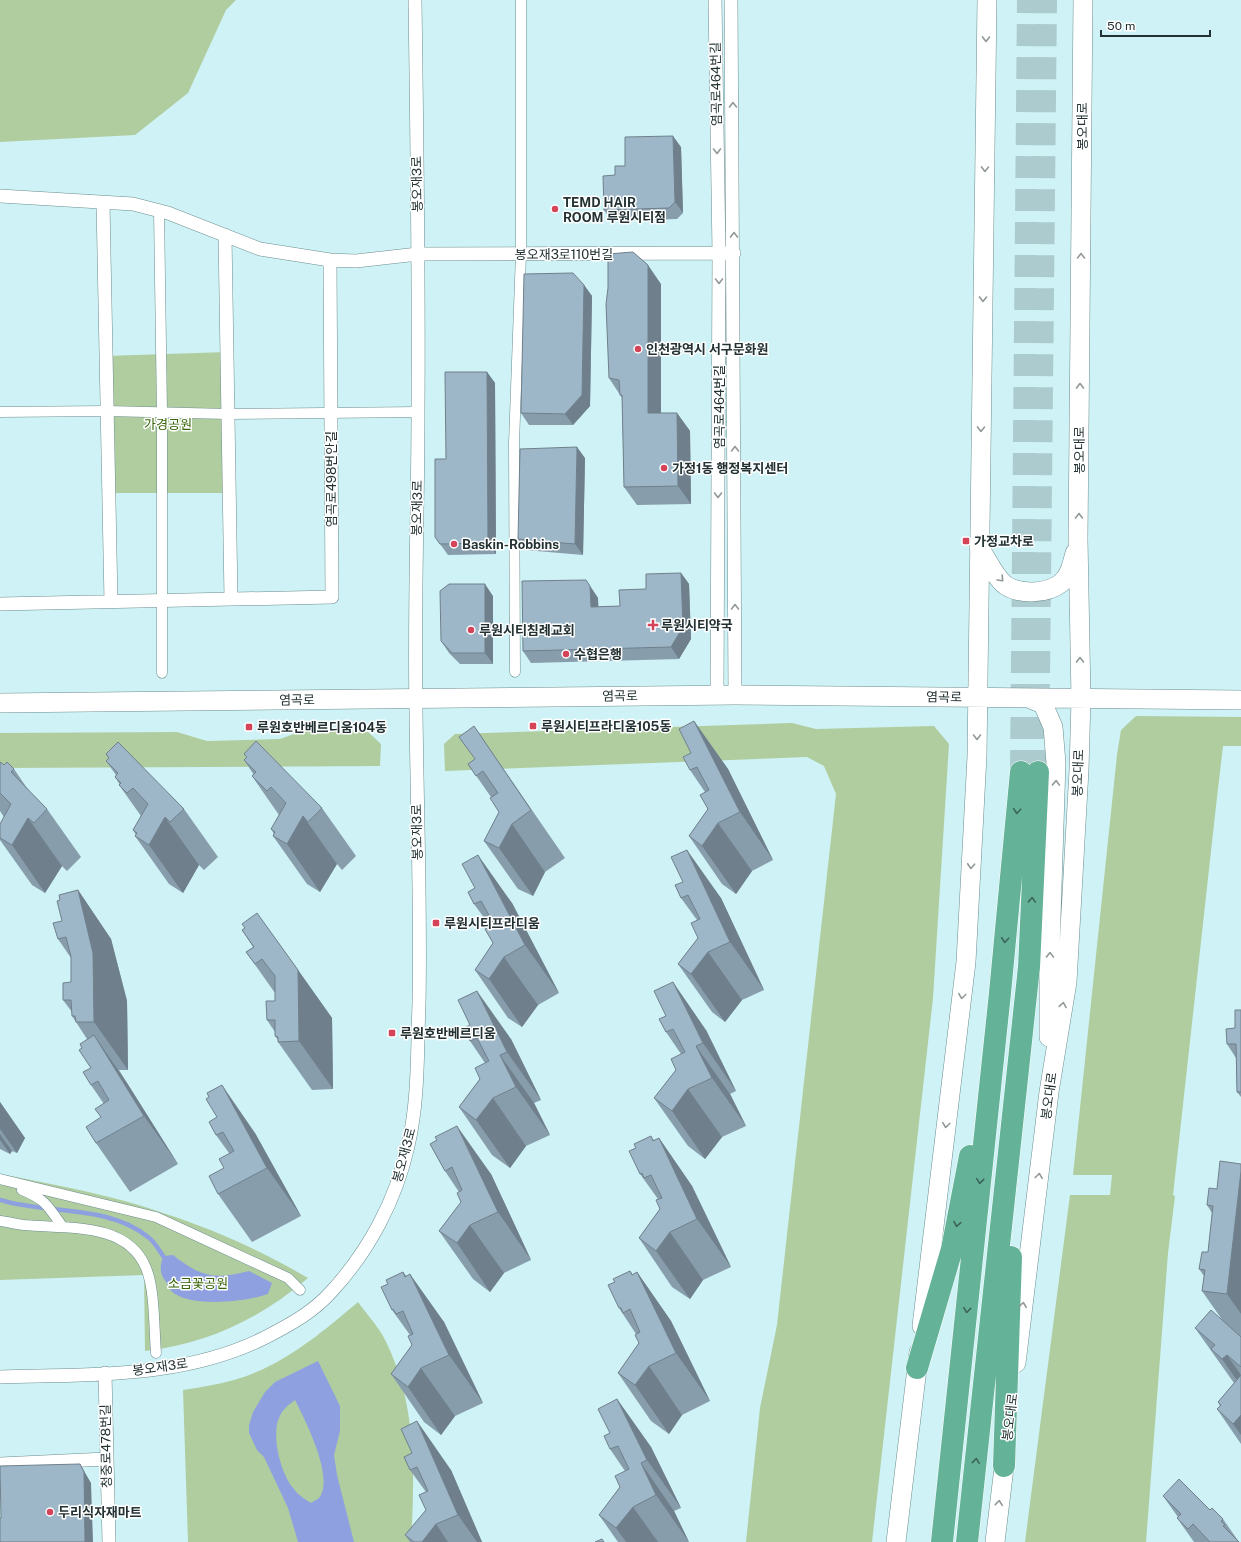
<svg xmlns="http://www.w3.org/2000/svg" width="1241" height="1542" font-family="'Public Sans','Noto Sans KR',sans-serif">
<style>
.green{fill:#b0cd9f}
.water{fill:#8fa0e1;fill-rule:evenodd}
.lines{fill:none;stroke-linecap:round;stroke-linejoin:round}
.stream{stroke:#8fa0e1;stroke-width:4.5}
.trunk-tunnel{stroke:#accbce;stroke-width:22;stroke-dasharray:22 11;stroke-linecap:butt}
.pedestrian-casing{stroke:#6c8d90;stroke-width:11}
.minor-casing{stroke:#6c8d90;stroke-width:14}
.secondary-casing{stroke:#6c8d90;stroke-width:20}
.trunk-casing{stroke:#fff;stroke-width:23}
.pedestrian{stroke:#fff;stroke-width:10}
.minor{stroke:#fff;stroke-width:13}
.secondary{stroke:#fff;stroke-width:19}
.trunk{stroke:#64b298;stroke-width:22}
.wall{fill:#889dac}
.shaded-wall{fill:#6f808c}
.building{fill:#9eb7c8;stroke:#6f808c}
.oneway{stroke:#919898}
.oneway2{stroke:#3d655b}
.poi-dot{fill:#d44358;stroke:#fff;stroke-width:1.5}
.labels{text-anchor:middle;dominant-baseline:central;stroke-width:3;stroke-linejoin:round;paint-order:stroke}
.street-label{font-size:13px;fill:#233132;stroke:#fff}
.poi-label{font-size:13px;font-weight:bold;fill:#233132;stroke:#fff;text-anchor:start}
.park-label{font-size:13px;fill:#366406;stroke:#fff}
</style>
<rect width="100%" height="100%" fill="#cef2f5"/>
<path class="green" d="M0 0H236L226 10 188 93 135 135 0 142Z
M227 352 229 493H109L106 356Z
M1136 716 1241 717V746H1223L1216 806 1173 1195 1175 1196 1168 1253 1146 1542H1025L1070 1195H1110L1112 1175H1073L1117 755 1121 730Z
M792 723 816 729 934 726 949 744 933 998 872 1542H746L760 1408 777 1325 836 794 824 766 807 757 445 771 444 744 455 734Z
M305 730 368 732 381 744 380 766 0 768V733L177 732 207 741 280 739Z
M0 1174C56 1185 113 1195 166 1214 216 1230 263 1252 308 1278 261 1318 208 1344 145 1351L144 1275 0 1280Z
M358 1302C366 1313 376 1324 383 1336 417 1400 415 1472 411 1542H188L183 1390C200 1387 217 1385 234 1380 283 1366 320 1334 358 1302Z"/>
<path class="water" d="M173 1255C201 1277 214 1280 249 1271L272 1283 268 1294C245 1302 196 1307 175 1294 171 1292 168 1286 166 1282 159 1273 160 1267 163 1256Z
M318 1361 340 1406V1431L334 1455 337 1475 354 1542H298L288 1508 264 1457 257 1450 249 1433V1425L253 1412 265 1392 275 1382ZM295 1400C305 1420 335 1478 319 1498 317 1500 313 1501 311 1503 305 1499 298 1495 294 1489 281 1475 271 1436 279 1418 282 1410 288 1405 295 1400Z"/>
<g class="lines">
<path class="stream" d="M0 1200C48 1215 107 1204 148 1237 154 1241 159 1250 163 1256"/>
<path class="trunk-tunnel" d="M1021 772 1028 0
M1038 772 1046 0"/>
<g class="pedestrian-casing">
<path id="pedestrian" d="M159 211 162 413V673
M0 412 107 411 228 414 418 412
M515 672 514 443 521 254V0
M0 1179 156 1217 288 1278 300 1290
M22 1190C45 1199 48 1206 62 1226
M0 1221C8 1222 16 1224 24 1225 65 1229 127 1221 146 1268 155 1289 154 1330 156 1353"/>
</g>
<g class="minor-casing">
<path id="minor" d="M715 0 719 253 717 695
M731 0 735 695
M0 196 133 204 168 213 260 249 330 260 356 261 418 254 734 253
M103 203 111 602
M225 235 231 599
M0 604 332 597 330 260
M105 1373 109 1542
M0 1377C91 1374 187 1379 270 1335 293 1323 314 1311 331 1292 369 1251 396 1200 408 1146 419 1099 417 1051 419 1004 421 907 417 809 416 711 414 611 418 510 418 410 419 273 417 137 415 0
M0 1464 106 1459"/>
</g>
<g class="secondary-casing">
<path id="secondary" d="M979 547C987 559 994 576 1005 585 1020 595 1047 594 1061 583 1070 576 1072 564 1075 553
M1028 698 1043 704 1053 727 1056 763 1049 980V1037
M0 703 735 695 1241 700
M922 1326 966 962 977 756 987 0
M1016 1363 1049 1092 1067 982 1079 770 1081 699 1078 539 1083 0
M896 1542 919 1352
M995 1542 1006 1451"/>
</g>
<g class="trunk-casing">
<path id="trunk" d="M917 1368 952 1249 970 1156
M1004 1466 1011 1257
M942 1542 1000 993 1021 772
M967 1542 1029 967 1038 772"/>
</g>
<use href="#pedestrian" class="pedestrian"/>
<use href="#minor" class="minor"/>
<use href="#secondary" class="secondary"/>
<use href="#trunk" class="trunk"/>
</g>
<path class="wall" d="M681 147 683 213 677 219 612 221 604 210 615 175 625 166Z
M661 284V413H677L690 431 691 504 637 505 624 487 622 398 609 378Z
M584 285 592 296 590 406 573 425H529L521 413Z
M487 372 495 383 496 554 448 555 435 537 446 459Z
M585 458 583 555 525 550 518 539Z
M681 573 689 584 691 639 679 659 531 663 523 651 586 580 598 598V607L620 606 646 589Z
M493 596V664H460L449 653 441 641Z
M694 721 728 769 773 860 752 871 736 894 722 884 689 836 708 809 705 792 690 770Z
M474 726 565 858 545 872 533 896 518 889 484 841 499 812 491 797 468 764 475 759Z
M106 754 184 809 218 857 204 870 199 865 183 893 169 884 135 836 136 835 133 830 141 816 119 785H120L115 777 116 775 106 761 109 758Z
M244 754 322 808 356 856 342 870 337 864 320 892 307 884 273 836 274 834 271 829 279 815 252 776 254 775 244 760 247 758Z
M0 762 4 765 14 769 29 791 47 809 81 857 67 871 62 866 45 893 32 885 0 840V824L4 817 0 811Z
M675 885 721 898 764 990 742 1000 725 1022 712 1012 678 964 698 938 697 920 681 898Z
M78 890 111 939 127 1001 128 1070H119L127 1083 178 1164 130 1192 96 1143 101 1117 104 1104 91 1085V1068L82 1048 87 1039 76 1022 72 1016V1012L63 1000 71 982V958L58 939 62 921 60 900Z
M468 892 512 903 559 993 538 1005 522 1027 508 1018 475 970 493 943 490 926 474 904Z
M242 930 298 970 332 1018 333 1089 312 1090 278 1042V1040L275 1036V1032L267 1020 275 1001V993L246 952 253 947Z
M1241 1010V1097L1237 1092 1236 1058 1227 1044 1235 1028Z
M659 1019 706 1030 736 1091 730 1094 746 1126 722 1137 705 1159 688 1146 654 1098 676 1070 681 1054 666 1032Z
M464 1028 511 1039 541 1100 534 1103 550 1135 526 1146 510 1168 492 1155 459 1107 480 1079 485 1063 470 1041Z
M0 1102 25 1138 17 1153 12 1151 10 1154 0 1149Z
M217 1117 255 1133 301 1216 252 1242 218 1194 224 1168 229 1153 216 1135Z
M659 1138 692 1186 731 1267 703 1280 690 1299 672 1287 639 1238 660 1209 658 1199 640 1174 654 1140Z
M430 1144 491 1174 531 1260 504 1273 490 1292 473 1279 439 1231 461 1202 459 1192 445 1171Z
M1241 1164V1444L1217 1409 1220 1406 1218 1402 1234 1383 1195 1328 1223 1321 1202 1291 1204 1276 1199 1269 1208 1252 1212 1213 1207 1205 1217 1189Z
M630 1271 633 1275 637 1272 671 1321 710 1401 682 1415 669 1434 651 1421 618 1373 639 1343 636 1334 619 1308 615 1282Z
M403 1272 444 1322 483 1403 455 1416 441 1435 424 1422 391 1374 412 1345 410 1335 392 1310 388 1284Z
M617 1399 651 1447 681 1508 674 1511 689 1542H618L599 1515 620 1487 625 1471 610 1449V1433Z
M404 1457 451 1470 482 1542H410L405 1535 426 1510V1492L410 1470Z
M1163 1496 1210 1510 1223 1519 1239 1542H1194L1177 1518 1178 1517Z"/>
<path class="shaded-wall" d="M673 136 681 147 683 213 675 202Z
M648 265 661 284V432L648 413Z
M584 285 592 296 590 406 573 425 565 414Z
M487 372 495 383 496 554 488 543Z
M677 413 690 431 691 504 678 486Z
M577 447 585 458 583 555 575 544Z
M681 573 689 584 691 639 679 659 671 647Z
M485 584 493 596V664L485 653Z
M590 586 598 598 599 619 591 607Z
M694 721 728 769 773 860 740 812Z
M303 816 337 864 320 892 287 844Z
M165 817 199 865 183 893 149 845Z
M28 818 62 866 45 893 12 845Z
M718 823 752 871 736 894 702 846Z
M512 824 545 872 533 896 499 848Z
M687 850 721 898 764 990 730 942Z
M478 855 512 903 559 993 525 945Z
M78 890 111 939 127 1001 128 1070 94 1022Z
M708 952 742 1000 725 1022 691 974Z
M504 957 538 1005 522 1027 489 979Z
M298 970 332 1018 333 1089 299 1041Z
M673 982 706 1030 736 1091 703 1043Z
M477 991 511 1039 541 1100 507 1052Z
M94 1035 127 1083 178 1164 144 1116Z
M696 1046 730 1094 746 1126 712 1078Z
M500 1055 534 1103 550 1135 516 1087Z
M222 1085 255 1133 301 1216 267 1168Z
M688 1089 722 1137 705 1159 672 1111Z
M493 1098 526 1146 510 1168 476 1120Z
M0 1102 25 1138 17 1153 0 1129Z
M457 1126 491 1174 531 1260 498 1212Z
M0 1134 12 1151 10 1154 0 1140Z
M651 1136 672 1166 659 1138 692 1186 731 1267 697 1219Z
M1241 1171V1314L1227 1294Z
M470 1225 504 1273 490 1292 457 1243Z
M670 1232 703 1280 690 1299 656 1251Z
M630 1271 651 1301 637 1272 671 1321 710 1401 676 1353Z
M403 1272 424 1302 410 1274 444 1322 483 1403 449 1355Z
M1227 1355 1241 1375V1386L1222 1359Z
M649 1366 682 1415 669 1434 635 1385Z
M421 1368 455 1416 441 1435 408 1387Z
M617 1399 651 1447 681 1508 647 1460Z
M1241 1415V1435L1233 1424Z
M417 1421 451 1470 482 1542H477L458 1515Z
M641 1463 674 1511 689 1542 656 1495Z
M80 1464 91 1483 93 1542H85Z
M633 1507 658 1542H626L616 1528Z
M436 1524 448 1542H422Z"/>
<path class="building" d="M673 136 675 202 669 208 604 210 603 176 615 175V166H625V137Z
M633 252 648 265V413H677L678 486 624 487 622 395H620L619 380 609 378 606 304 608 288V254Z
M573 273 584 285 582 395 565 414 521 413 524 274Z
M445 372H487L488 543 440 544 435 537V459H446Z
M577 447 575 544 518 539 520 449Z
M681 573 683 627 671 647 523 651 522 581 586 580 590 586 591 607 620 606 619 590 646 589V574Z
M449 584H485V653H452L441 641 440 591Z
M694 721 740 812 718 823 702 846 689 836 708 809 700 795 709 790 697 767 690 770 683 757 691 753 679 729Z
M474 726 531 810 512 824 499 848 484 841 499 812 490 798 498 793 483 771 476 776 468 764 475 759 459 737Z
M256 741 322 808 308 822 303 816 287 844 273 836 275 832 271 829 286 803 271 787 267 791 252 776 256 772 244 760 247 757 244 754Z
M118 742 184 809 170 822 165 817 149 845 135 836 137 833 133 830 148 804 133 788 127 793 119 785 121 783 115 777 118 773 106 761 109 758 106 754Z
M0 762 4 765 7 762 14 769 11 772 47 809 34 823 28 818 12 845 0 838V824L11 804 0 793Z
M687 850 730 942 708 952 691 974 678 964 698 938 691 923 700 919 688 895 681 898 675 885 683 882 671 857Z
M478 855 525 945 504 957 489 979 475 970 493 943 485 929 494 924 481 901 474 904 468 892 475 888 462 864Z
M78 890 93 953 94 1022H76L75 1016H72L71 1000H63V983L71 982V957L66 937 58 939 53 923 62 921 57 901 60 900 59 895Z
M257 913 298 970 299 1041 278 1042V1037L275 1036V1020H267L266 1001H275V976L262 959 255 964 246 952 254 947 242 930 245 928 242 924Z
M673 982 703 1043 696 1046 712 1078 688 1089 672 1111 654 1098 676 1070 671 1059 685 1052 673 1029 666 1032 659 1019 666 1016 654 991Z
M477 991 507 1052 500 1055 516 1087 493 1098 476 1120 459 1107 480 1079 475 1068 489 1061 477 1038 470 1041 464 1028 470 1025 458 1000Z
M1235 1010H1241V1092H1237L1236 1044H1227L1226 1029 1235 1028Z
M94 1035 144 1116 96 1143 86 1127 101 1117 95 1109 109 1100 98 1081 91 1085 83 1072 91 1068 79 1050 82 1048 80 1044Z
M222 1085 267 1168 218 1194 209 1176 224 1168 219 1159 234 1151 223 1132 216 1135 209 1122 217 1117 206 1099 209 1097 207 1093Z
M457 1126 498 1212 470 1225 457 1243 439 1231 461 1202 457 1193 462 1190 452 1167 445 1171 430 1144 437 1140 435 1137Z
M651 1136 653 1141 659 1138 697 1219 670 1232 656 1251 639 1238 660 1209 656 1200 662 1198 651 1175 644 1178 642 1173 640 1174 629 1151 636 1148 634 1144Z
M1220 1161 1241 1164V1171L1227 1294 1202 1291 1205 1270 1199 1269 1202 1252H1208L1213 1206 1207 1205 1209 1188 1217 1189Z
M630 1271 632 1275 637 1272 676 1353 649 1366 635 1385 618 1373 639 1343 635 1335 640 1332 630 1309 623 1313 621 1308H619L608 1285 615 1282 613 1279Z
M403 1272 405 1277 410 1274 449 1355 421 1368 408 1387 391 1374 412 1345 408 1336 413 1334 403 1311 396 1314 393 1309 392 1310 381 1287 388 1284 386 1280Z
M1211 1310 1241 1337V1367L1227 1355 1222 1359 1211 1349 1215 1345 1195 1328Z
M1241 1375V1415L1233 1424 1217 1409 1221 1405 1218 1402Z
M617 1399 647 1460 641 1463 656 1495 633 1507 616 1528 599 1515 620 1487 615 1476 629 1469 618 1446 610 1449 604 1436 610 1433 598 1409Z
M417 1421 458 1515 436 1524 422 1542H414L405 1535 426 1510 419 1495 428 1491 417 1467 410 1470 404 1457 412 1453 401 1429Z
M80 1464 84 1472 85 1542H0V1518H1L0 1466Z
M1179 1479 1210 1510 1212 1508 1223 1519 1221 1521 1225 1525 1223 1526 1239 1542H1210L1193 1524 1188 1529 1177 1518 1181 1514 1163 1496Z
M602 1539 604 1542H595Z"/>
<defs><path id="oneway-chevron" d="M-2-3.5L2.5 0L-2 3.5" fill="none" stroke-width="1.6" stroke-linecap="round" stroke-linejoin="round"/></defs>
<g class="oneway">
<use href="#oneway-chevron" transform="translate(986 39) rotate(91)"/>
<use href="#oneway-chevron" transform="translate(733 105) rotate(-91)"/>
<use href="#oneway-chevron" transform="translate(717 151) rotate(89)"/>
<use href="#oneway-chevron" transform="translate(985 169) rotate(91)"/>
<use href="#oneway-chevron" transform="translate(734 235) rotate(-91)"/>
<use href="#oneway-chevron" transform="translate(1081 256) rotate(-90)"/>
<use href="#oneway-chevron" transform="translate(719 281) rotate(90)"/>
<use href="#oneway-chevron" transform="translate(983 299) rotate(91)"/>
<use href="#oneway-chevron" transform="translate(1080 386) rotate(-90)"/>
<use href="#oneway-chevron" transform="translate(981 429) rotate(91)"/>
<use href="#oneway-chevron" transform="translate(735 449) rotate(-90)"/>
<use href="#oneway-chevron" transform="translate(718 495) rotate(90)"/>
<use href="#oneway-chevron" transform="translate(1079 516) rotate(-90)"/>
<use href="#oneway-chevron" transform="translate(1001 579) rotate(47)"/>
<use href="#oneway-chevron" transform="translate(735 607) rotate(-90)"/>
<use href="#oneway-chevron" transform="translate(1080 660) rotate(-91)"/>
<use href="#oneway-chevron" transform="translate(977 737) rotate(90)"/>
<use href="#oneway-chevron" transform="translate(1056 783) rotate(-88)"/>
<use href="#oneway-chevron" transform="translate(971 866) rotate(93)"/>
<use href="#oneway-chevron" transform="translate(1050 955) rotate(-88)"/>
<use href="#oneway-chevron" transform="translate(962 996) rotate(97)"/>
<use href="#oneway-chevron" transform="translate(1063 1005) rotate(-81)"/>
<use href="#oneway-chevron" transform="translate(946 1125) rotate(97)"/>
<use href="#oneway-chevron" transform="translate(1039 1176) rotate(-83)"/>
<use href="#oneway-chevron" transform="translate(1023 1305) rotate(-83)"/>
<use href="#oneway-chevron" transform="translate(999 1503) rotate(-84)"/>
</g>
<g class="oneway2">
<use href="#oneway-chevron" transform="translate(1017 811) rotate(95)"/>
<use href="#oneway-chevron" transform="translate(1032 900) rotate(-88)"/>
<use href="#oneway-chevron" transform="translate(1005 940) rotate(95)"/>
<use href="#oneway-chevron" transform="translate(980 1181) rotate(96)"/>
<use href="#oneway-chevron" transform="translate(957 1224) rotate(101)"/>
<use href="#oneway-chevron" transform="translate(967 1310) rotate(96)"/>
<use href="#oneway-chevron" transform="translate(976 1461) rotate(-84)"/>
</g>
<g class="poi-dot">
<circle cx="555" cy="209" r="4"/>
<circle cx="638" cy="349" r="4"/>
<circle cx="664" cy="468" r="4"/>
<rect x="962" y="537" width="8" height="8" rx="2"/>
<circle cx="454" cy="544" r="4"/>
<path d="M651 619h4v4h4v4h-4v4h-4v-4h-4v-4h4z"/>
<circle cx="471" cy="630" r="4"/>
<circle cx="566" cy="654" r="4"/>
<rect x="529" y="722" width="8" height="8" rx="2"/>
<rect x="245" y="723" width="8" height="8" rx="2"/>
<rect x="432" y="919" width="8" height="8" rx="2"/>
<rect x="388" y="1029" width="8" height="8" rx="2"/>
<circle cx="50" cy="1512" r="4"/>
</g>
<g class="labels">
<g class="street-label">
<text transform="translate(716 84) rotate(-91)">염곡로464번길</text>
<text transform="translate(1082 126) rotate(-90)">봉오대로</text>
<text transform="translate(417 184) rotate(-91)">봉오재3로</text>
<text x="564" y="254">봉오재3로110번길</text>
<text transform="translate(719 407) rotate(-90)">염곡로464번길</text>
<text transform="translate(1079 450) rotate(-90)">봉오대로</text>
<text transform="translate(331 479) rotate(-90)">염곡로498번안길</text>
<text transform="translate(417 508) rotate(-89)">봉오재3로</text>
<text transform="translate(620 696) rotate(-1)">염곡로</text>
<text transform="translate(944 697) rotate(1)">염곡로</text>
<text transform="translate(297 700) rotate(-1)">염곡로</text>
<text transform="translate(1078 773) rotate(-88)">봉오대로</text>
<text transform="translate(417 832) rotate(-91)">봉오재3로</text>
<text transform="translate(1049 1096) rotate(-82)">봉오대로</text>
<text transform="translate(404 1155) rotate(-75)">봉오재3로</text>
<text transform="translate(160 1367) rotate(-8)">봉오재3로</text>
<text transform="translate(1010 1417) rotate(-83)">봉오대로</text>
<text transform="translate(106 1446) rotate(-91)">청중로478번길</text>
</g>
<g class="poi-label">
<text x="563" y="202">TEMD HAIR<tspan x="563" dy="15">ROOM 루원시티점</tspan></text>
<text x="646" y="349">인천광역시 서구문화원</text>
<text x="672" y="468">가정1동 행정복지센터</text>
<text x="974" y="541">가정교차로</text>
<text x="462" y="544">Baskin-Robbins</text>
<text x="661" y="625">루원시티약국</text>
<text x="479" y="630">루원시티침례교회</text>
<text x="574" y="654">수협은행</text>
<text x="541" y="726">루원시티프라디움105동</text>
<text x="257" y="727">루원호반베르디움104동</text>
<text x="444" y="923">루원시티프라디움</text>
<text x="400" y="1033">루원호반베르디움</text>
<text x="58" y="1512">두리식자재마트</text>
</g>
<g class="park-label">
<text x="168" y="424">가경공원</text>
<text x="198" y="1283">소금꽃공원</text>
</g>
</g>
<path d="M1101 30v6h109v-6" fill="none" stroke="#233132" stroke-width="2"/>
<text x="1107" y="30" font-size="12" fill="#233132" stroke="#ffffff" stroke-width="3" paint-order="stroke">50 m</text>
</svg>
